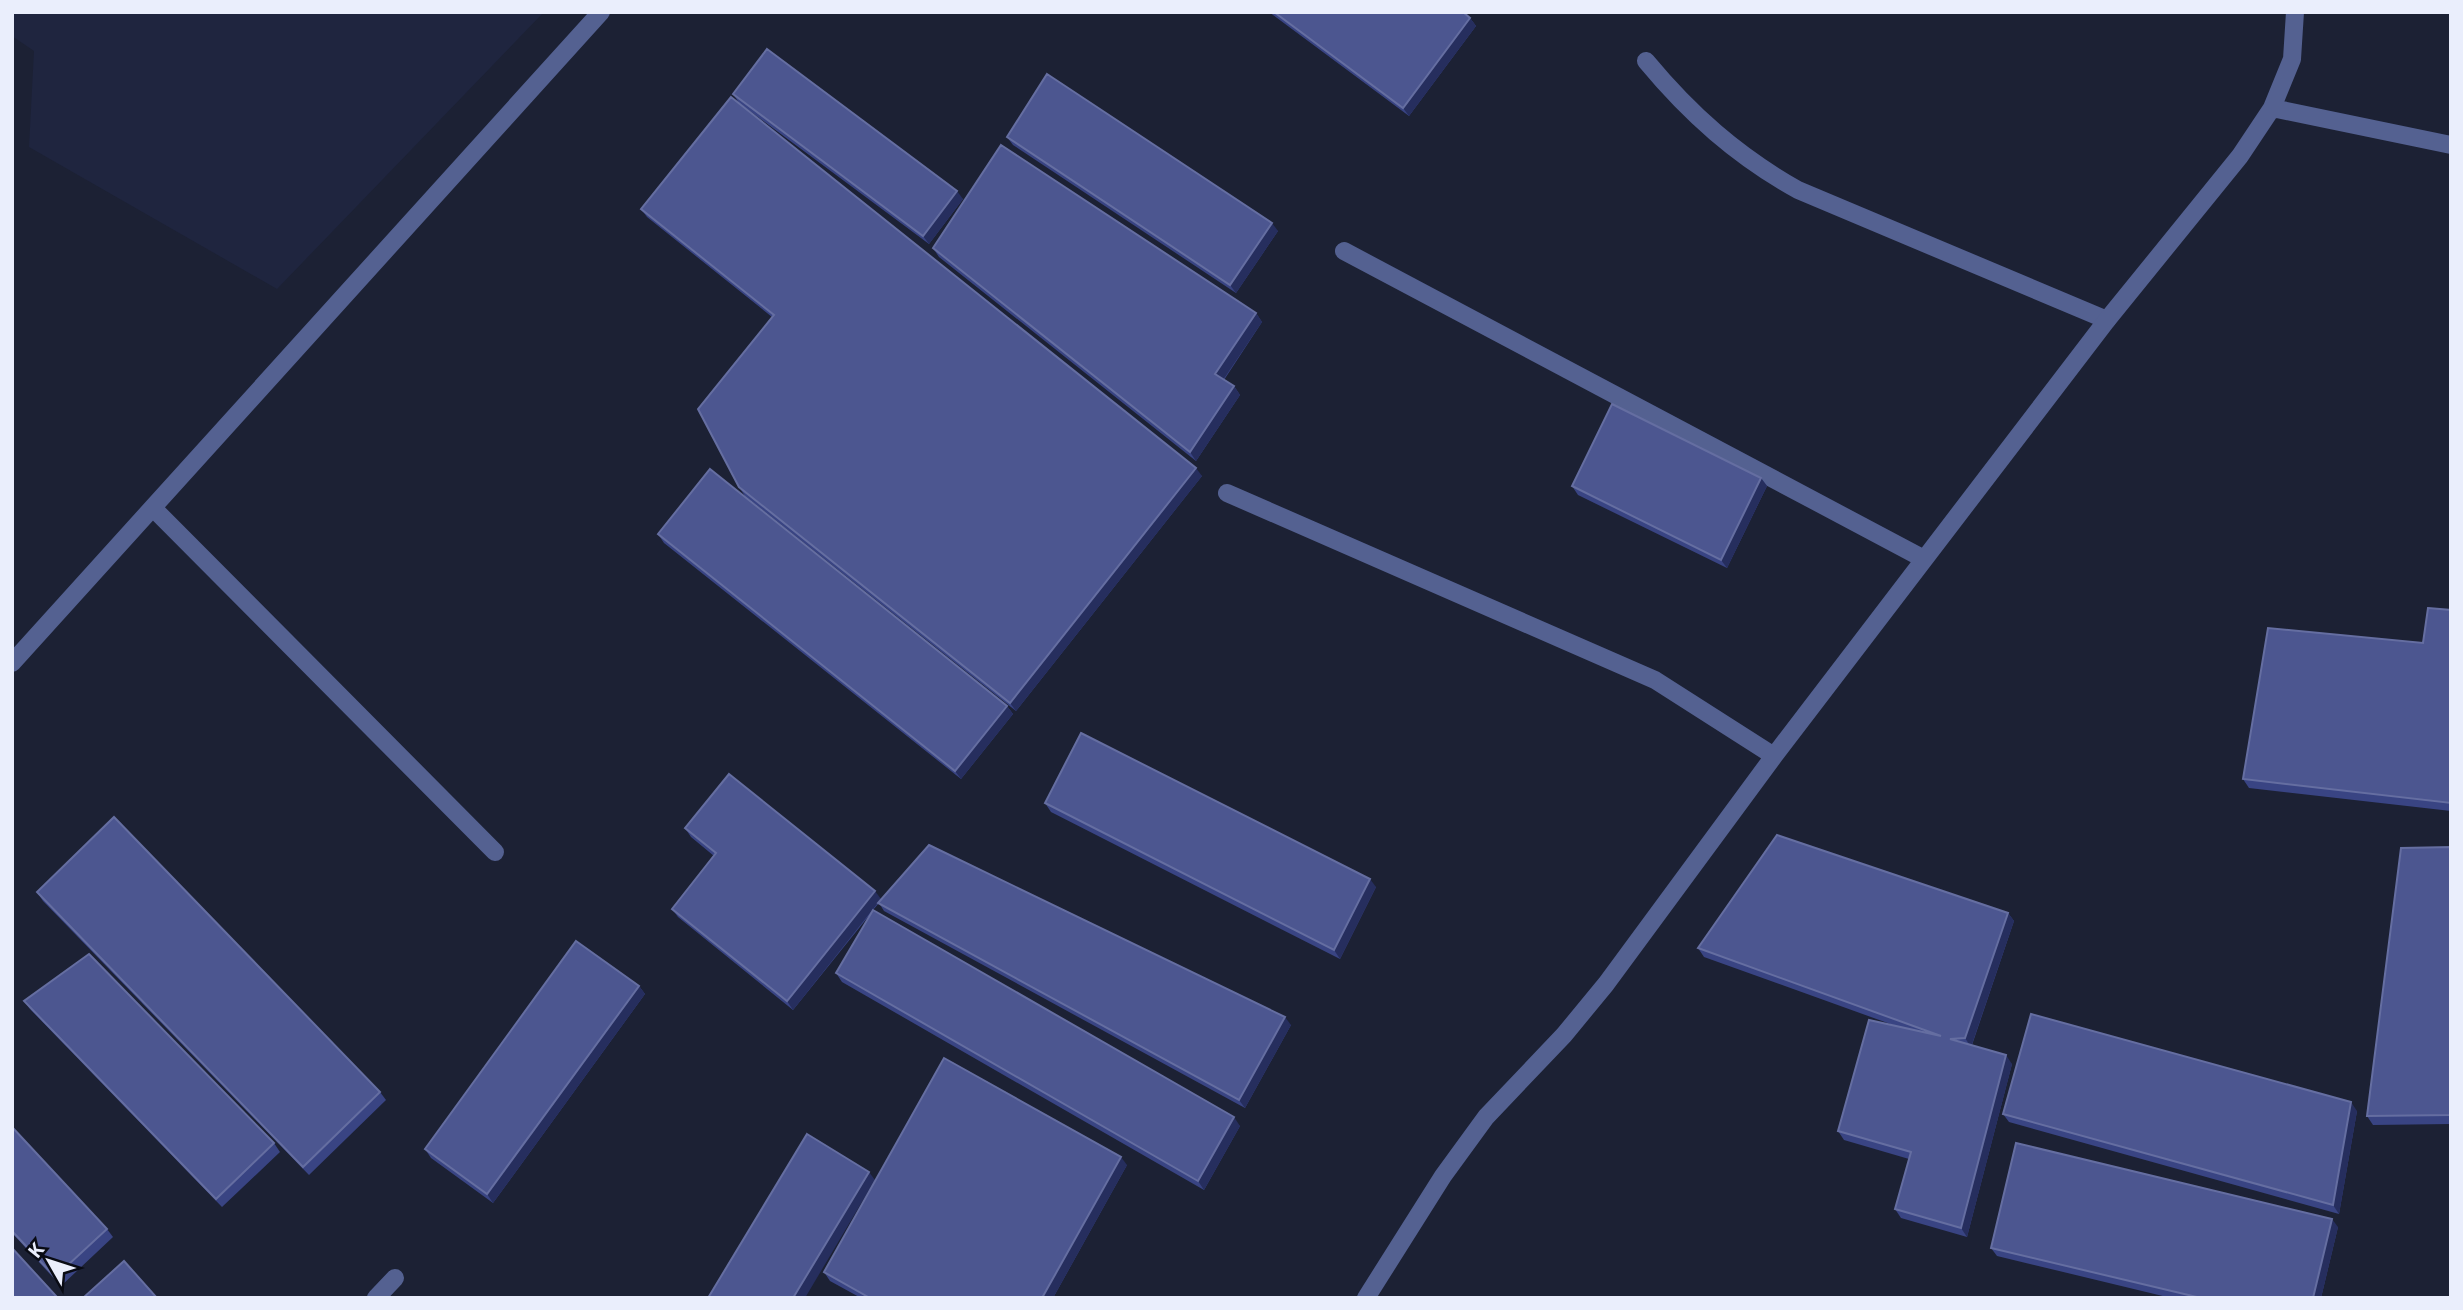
<svg xmlns="http://www.w3.org/2000/svg" width="2463" height="1310" font-family="'Open Sans',sans-serif">
<style>
.built{fill:#1f253f}
.lines{fill:none;stroke-linecap:round;stroke-linejoin:round}
.lane{stroke:#546191;stroke-width:18}
.street{stroke:#546191;stroke-width:18}
.wall{fill:#394483}
.shaded-wall{fill:#262e5e}
.building{fill:#4c5690;stroke:#656ea1;stroke-width:2}
</style>
<rect width="100%" height="100%" fill="#1c2134"/>
<path class="built" d="M12 12H544L277 289 29 147 34 51 12 36Z"/>
<g class="lines">
<path class="lane" d="M1646 61C1690 114 1737 156 1798 190L2107 320"/>
<path class="street" d="M2272 108 2451 145
M1344 251 1924 559
M1227 493 1655 680 1774 756
M153 508 495 852
M12 663 601 12
M376 1298 395 1278
M1366 1298 1443 1176 1486 1117 1564 1035 1606 984 1774 756 2107 320 2240 156 2272 108 2292 59 2295 12"/>
</g>
<path class="wall" d="M1269 12H1463L1470 18 1476 26 1409 116Z
M733 94 963 199 929 244 739 103Z
M1007 137 1278 231 1236 293 1013 145Z
M641 209 1202 476 1016 711 745 496 739 487 772 317 647 217Z
M933 248 1256 313 1262 322 1224 380 1234 386 1240 395 1196 461 939 257Z
M1761 478 1767 486 1727 568 1578 495 1572 486Z
M658 534 1007 706 1013 714 961 779 664 543Z
M2451 610V811L2249 788 2243 779 2423 643Z
M1045 803 1376 887 1340 959 1051 812Z
M685 828 881 899 1291 1025 1245 1108 884 911 879 903 873 910 1240 1126 1204 1190 842 982 836 973 872 912 793 1010 678 917 672 909 714 856 691 837Z
M2451 847V1124L2373 1125 2367 1116Z
M37 892 380 1092 386 1100 309 1175 43 901Z
M2008 913 2014 921 1972 1045 2012 1064 1967 1237 1901 1218 1895 1209 1909 1159 1844 1140 1838 1131 1896 1026 1704 957 1698 948Z
M639 986 645 994 493 1203 431 1158 425 1149Z
M24 1001 274 1143 280 1152 222 1207 30 1009Z
M2357 1111 2339 1214 2009 1122 2003 1114Z
M12 1127 107 1229 113 1237 61 1286 12 1233Z
M1127 1165 1053 1298H861L830 1281 824 1272Z
M2338 1227 2321 1298H2171L1997 1256 1991 1248Z"/>
<path class="shaded-wall" d="M1470 18 1476 26 1409 116 1403 108Z
M957 191 963 199 929 244 923 236Z
M1272 223 1278 231 1236 293 1230 285Z
M1256 313 1262 322 1221 383 1215 374Z
M1234 386 1240 395 1196 461 1190 452Z
M1196 468 1202 476 1016 711 1010 703Z
M1761 478 1767 486 1727 568 1721 560Z
M1007 706 1013 714 961 779 955 771Z
M1370 879 1376 887 1340 959 1334 950Z
M875 891 881 899 793 1010 787 1001Z
M2008 913 2014 921 1971 1047 1965 1038Z
M639 986 645 994 493 1203 487 1194Z
M1285 1017 1291 1025 1245 1108 1239 1100Z
M2006 1055 2012 1064 1967 1237 1961 1228Z
M2351 1102 2357 1111 2339 1214 2333 1205Z
M1234 1117 1240 1126 1204 1190 1198 1181Z
M1121 1157 1127 1165 1053 1298H1042Z
M869 1172 875 1180 805 1298H793Z
M2332 1219 2338 1227 2321 1298H2313Z"/>
<path class="building" d="M1274 12H1463L1470 18 1403 108Z
M767 49 957 191 923 236 733 94Z
M1047 74 1272 223 1230 285 1007 137Z
M731 97 1196 468 1010 703 739 487 698 409 774 315 641 209Z
M1001 145 1256 313 1215 374 1234 386 1190 452 933 248Z
M1612 404 1761 478 1721 560 1572 486Z
M710 469 1007 706 955 771 658 534Z
M2428 608 2451 610V803L2243 779 2268 628 2423 643Z
M1081 733 1370 879 1334 950 1045 803Z
M729 774 875 891 787 1001 672 909 716 853 685 828Z
M114 817 380 1092 303 1167 37 892Z
M1777 835 2008 913 1965 1038 1950 1039 2006 1055 1961 1228 1895 1209 1911 1152 1838 1131 1869 1020 1941 1036 1698 948Z
M929 845 1285 1017 1239 1100 878 903Z
M2451 847V1115L2367 1116 2401 848Z
M873 910 1234 1117 1198 1181 836 973Z
M576 941 639 986 487 1194 425 1149Z
M89 954 274 1143 216 1199 24 1001Z
M2031 1014 2351 1102 2333 1205 2003 1114Z
M944 1058 1121 1157 1042 1298H870L824 1272Z
M12 1127 107 1229 55 1277 12 1231Z
M807 1134 869 1172 793 1298H708Z
M2016 1143 2332 1219 2313 1298H2201L1991 1248Z
M12 1248 56 1296 54 1298H12Z
M124 1261 157 1298H83Z"/>
<rect width="2463" height="1310" fill="none" stroke="#eaeefc" stroke-width="28"/>
<g transform="translate(49 1261) rotate(309)" stroke="#090b14" stroke-width="5" paint-order="stroke">
<path d="M0-5L12 26L0 18L-12 26Z" fill="#eaeefc"/>
<text y="-10" font-size="19" font-weight="bold" text-anchor="middle" fill="#eaeefc">K</text>
</g>
</svg>
